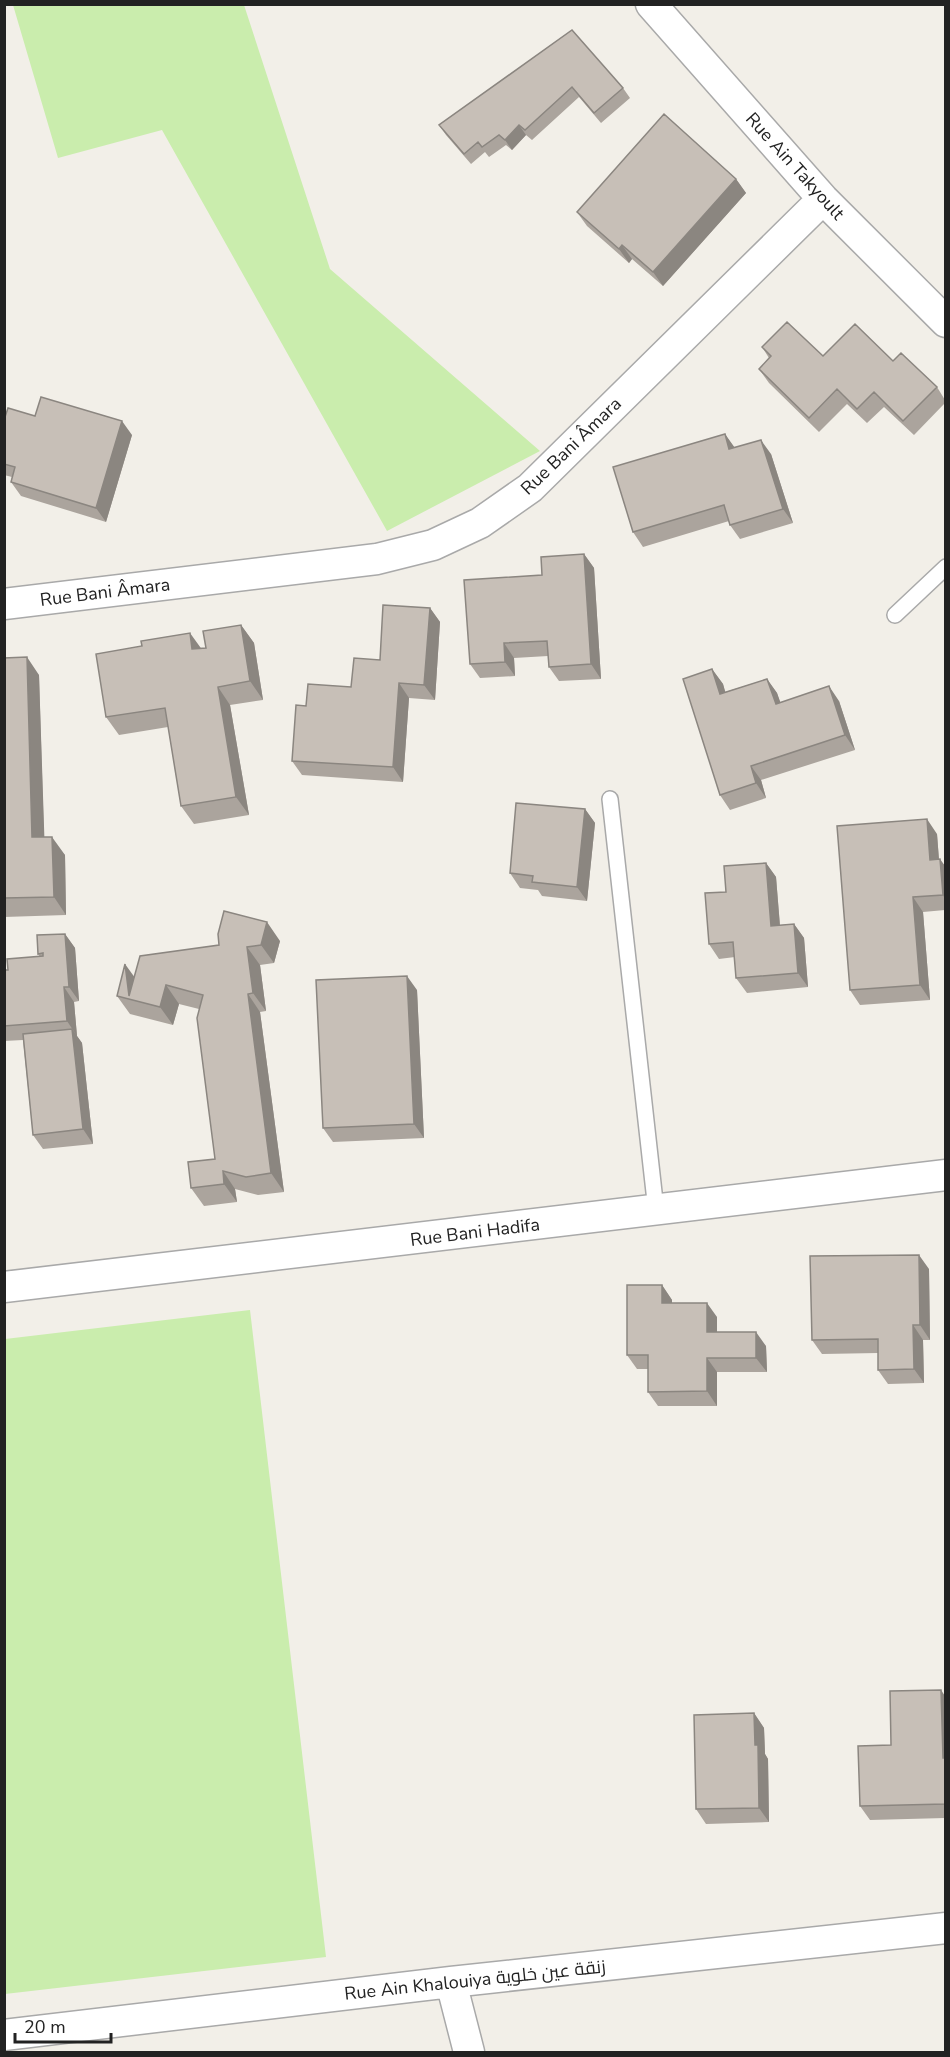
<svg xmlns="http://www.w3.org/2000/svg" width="950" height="2057" font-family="'Nunito Sans',Cairo,sans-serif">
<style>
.grass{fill:#caedad}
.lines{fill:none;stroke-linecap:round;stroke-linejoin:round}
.service-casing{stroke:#a9a9a9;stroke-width:18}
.minor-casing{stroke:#a9a9a9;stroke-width:33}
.service{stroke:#fff;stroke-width:15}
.minor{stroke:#fff;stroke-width:30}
.wall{fill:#aba49d}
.shaded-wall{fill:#8b8680}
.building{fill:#c7bfb7;stroke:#8b8680;stroke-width:1.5}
.labels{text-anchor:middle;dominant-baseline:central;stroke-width:4.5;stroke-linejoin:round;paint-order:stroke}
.street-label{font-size:18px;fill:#222;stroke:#fff}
</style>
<rect width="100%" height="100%" fill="#f2efe8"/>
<path class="grass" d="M13 5H244L330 269 540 451 387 531 162 130 58 158Z
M250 1310 326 1957 5 1994V1339Z"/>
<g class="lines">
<g class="service-casing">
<path id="service" d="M895 615 946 567
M610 799 656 1210"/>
</g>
<g class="minor-casing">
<path id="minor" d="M651 4 823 199 946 322
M4 604 377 559 433 545 480 523 530 488 823 199
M4 1287 946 1175
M451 1982 469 2052
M4 2035 451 1982 946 1928"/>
</g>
<use href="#service" class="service"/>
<use href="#minor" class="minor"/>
</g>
<path class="wall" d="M572 30 623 88 630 98 601 123 579 97 532 140 526 135 512 150 506 145 489 157 485 152 471 164 446 135 439 125Z
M736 179 746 193 663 286 632 259 629 263 587 226 577 212Z
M762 347 823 356 893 361 937 387 945 400V403L914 435 884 407 867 423 847 404 819 432 769 383 759 369 769 358Z
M35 416 132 435 106 522 21 496 11 482 12 477 4 475V420Z
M725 434 734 448 771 454 793 523 740 539 730 525 729 521 643 547 633 532Z
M584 554 594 568 601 679 559 681 549 667 548 656 514 658 515 676 480 678 470 664 542 575Z
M430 608 440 622 435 700 409 698 403 782 302 775 292 761 306 706 351 687 380 660Z
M241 625 254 643 263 700 230 705 249 815 194 824 181 806 168 727 119 735 106 717 201 648H206Z
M4 658 39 675 44 837 65 855 66 915 4 917Z
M712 669 723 684 725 692 767 679 777 693 780 702 839 701 855 750 761 780 766 798 730 810 720 795Z
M585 809 595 823 587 901 542 896 538 890 520 888 510 873Z
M937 834 939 859 945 866V910L923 912 930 1000 860 1005 850 990Z
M766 863 776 877 780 925 794 924 804 938 808 987 747 993 736 978 735 957 719 959 709 944 726 892Z
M65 934 75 948 79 1001 74 1002 77 1036 82 1043 93 1144 43 1149 33 1135 23 1040 4 1041V970H8L40 957 38 954Z
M280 941 274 963 260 965 266 1011 260 1012 284 1192 258 1195 235 1189 237 1202 204 1206 191 1188 215 1159 199 1009 179 1004 173 1025 130 1014 117 996 134 978 140 956Z
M417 990 424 1138 333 1142 323 1128Z
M929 1269 930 1340H923L924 1383 888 1384 878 1370V1353L822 1354 812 1340Z
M662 1285 672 1300V1303L717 1317V1332L766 1346 767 1372H717V1406H658L648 1392V1369H637L627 1355Z
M945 1696V1818L870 1820 860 1806 891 1745Z
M754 1713 764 1728 765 1754 768 1759 769 1822 706 1824 696 1809Z"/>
<path class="shaded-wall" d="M519 125 526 135 512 150 505 140Z
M736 179 746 193 663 286 653 272Z
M622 245 632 259 629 263 619 249Z
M122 421 132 435 106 522 96 508Z
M725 434 735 448 729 449Z
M761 440 771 454 793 523 783 509Z
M584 554 594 568 601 679 591 664Z
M430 608 440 622 435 700 424 685Z
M241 625 254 643 263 700 250 681Z
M190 633 203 651 192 649Z
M504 643 514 658 515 676 505 662Z
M27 657 39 675 45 856 32 837Z
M712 669 723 684 730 708 720 694Z
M767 679 777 693 786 718 776 704Z
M399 683 409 698 403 782 393 767Z
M829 686 839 701 855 750 845 735Z
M218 687 230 705 249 815 236 797Z
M751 766 761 780 766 798 756 783Z
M585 809 595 823 587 901 577 887Z
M927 819 937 834 940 874 930 860Z
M52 837 65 855 66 915 54 897Z
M940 859 945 866V899L943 895Z
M766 863 776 877 781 940 771 926Z
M913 897 923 912 930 1000 920 985Z
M267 922 280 941 274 963 261 945Z
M794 924 804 938 808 987 798 973Z
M65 934 75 948 79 1001 69 987Z
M247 947 260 965 266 1011 253 993Z
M125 964 138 982 129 996Z
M407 976 417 990 424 1138 414 1124Z
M166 985 179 1004 173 1025 160 1007Z
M64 987 74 1002 77 1036 67 1021Z
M248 994 260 1012 284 1192 271 1173Z
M72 1029 82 1043 93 1144 83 1129Z
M223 1171 235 1189 237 1202 224 1184Z
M919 1255 929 1269 930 1340 920 1325Z
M662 1285 672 1300V1317L662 1303Z
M707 1303 717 1317V1346L707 1332Z
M913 1325 923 1340 924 1383 914 1369Z
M756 1332 766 1346 767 1372 756 1358Z
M707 1358 717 1372V1406L707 1391Z
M941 1690 945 1696V1761L943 1758Z
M754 1713 764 1728 765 1754 768 1759 769 1822 759 1808 755 1745Z"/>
<path class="building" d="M572 30 623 88 594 113 572 87 525 130 519 125 505 140 499 135 482 147 478 142 464 154 439 125Z
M664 114 736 179 653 272 622 245 619 249 577 212Z
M787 322 823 356 855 324 893 361 901 353 937 387 903 421 874 392 857 409 837 389 809 418 759 369 771 356 762 347Z
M41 397 122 421 96 508 11 482 15 467 4 464V420L8 408 35 416Z
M725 434 729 449 761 440 783 509 730 525 724 505 633 532 613 467Z
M584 554 591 664 549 667 547 641 504 643 505 662 470 664 464 580 542 575 541 557Z
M383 605 430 608 424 685 399 683 393 767 292 761 296 705 306 706 308 684 351 687 354 658 380 660Z
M241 625 250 681 218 687 236 797 181 806 165 708 106 717 96 654 142 646 141 641 190 633 192 649 206 648 203 631Z
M27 657 32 837H52L54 897 4 898V658Z
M712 669 720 694 767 679 776 704 829 686 845 735 751 766 756 783 720 795 683 679Z
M516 803 585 809 577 887 532 882 533 876 510 873Z
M927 819 930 860 940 859 943 895 913 897 920 985 850 990 837 826Z
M766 863 771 926 794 924 798 973 736 978 733 942 709 944 705 893 726 892 724 866Z
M224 911 267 922 261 945 247 947 253 993 248 994 271 1173 246 1177 223 1171 224 1184 191 1188 188 1162 215 1159 197 1018 203 995 166 985 160 1007 117 996 125 964 129 996 140 956 219 945 218 934Z
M65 934 69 987H64L67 1021 4 1026V970H8L7 959 43 956V953L38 954 37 935Z
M407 976 414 1124 323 1128 316 980Z
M72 1029 83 1129 33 1135 23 1034Z
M919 1255 920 1325H913L914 1369 878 1370V1339L812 1340 810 1256Z
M627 1285H662V1303H707V1332H756V1358H707V1391L648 1392V1355H627Z
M941 1690 943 1758H945V1804L860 1806 858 1746 891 1745 890 1691Z
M754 1713 755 1745H758L759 1808 696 1809 694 1715Z"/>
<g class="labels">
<g class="street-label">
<text transform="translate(795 166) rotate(48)">Rue Ain Takyoult</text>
<text transform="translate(571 446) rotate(-44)">Rue Bani Âmara</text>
<text transform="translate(105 592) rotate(-7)">Rue Bani Âmara</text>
<text transform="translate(475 1232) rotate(-7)">Rue Bani Hadifa</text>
<text transform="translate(475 1980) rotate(-6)">Rue Ain Khalouiya زنقة عين خلوية</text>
</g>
</g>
<rect width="950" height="2057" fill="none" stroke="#222222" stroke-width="12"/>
<path d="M15 2033v9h96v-9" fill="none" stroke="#222222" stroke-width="3"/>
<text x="24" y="2033" font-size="18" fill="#222222" stroke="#ffffff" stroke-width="4.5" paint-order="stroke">20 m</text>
</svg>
